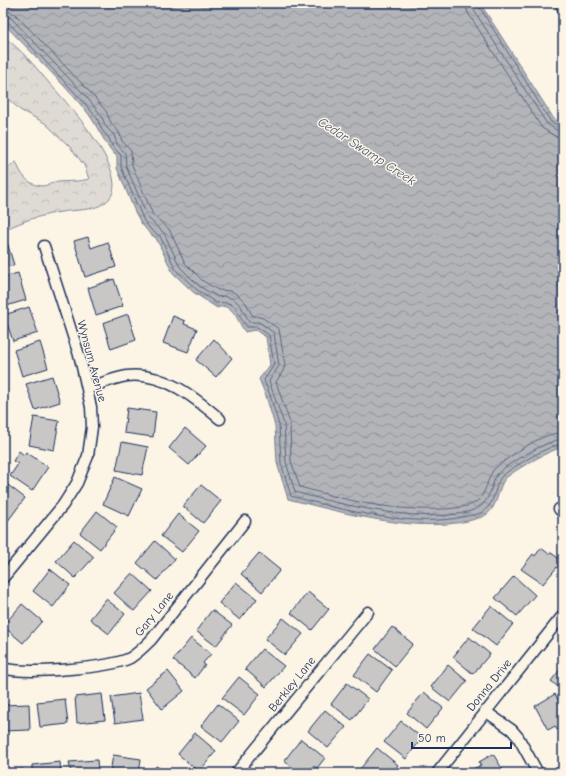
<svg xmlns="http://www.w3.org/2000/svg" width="566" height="776" font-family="'Comic Neue',sans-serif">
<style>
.forest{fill:url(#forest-crowns);stroke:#7d8599}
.water{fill:url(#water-waves);stroke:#767f94}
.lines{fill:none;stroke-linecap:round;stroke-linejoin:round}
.shore{stroke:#576482;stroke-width:1}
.building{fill:#c8c7c6;stroke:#1b2f5e}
.minor-casing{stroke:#1b2f5e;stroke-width:13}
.minor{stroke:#fcf5e5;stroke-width:10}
.labels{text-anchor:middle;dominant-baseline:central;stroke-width:3;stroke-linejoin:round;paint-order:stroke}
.street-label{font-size:12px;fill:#1b2f5e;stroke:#fcf5e5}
.water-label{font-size:13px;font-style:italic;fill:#485779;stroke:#fcf5e5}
</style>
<defs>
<pattern id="forest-crowns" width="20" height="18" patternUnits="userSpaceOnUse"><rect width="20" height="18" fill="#dfdbd4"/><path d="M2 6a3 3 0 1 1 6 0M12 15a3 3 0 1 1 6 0" fill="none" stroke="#bfbcb8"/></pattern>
<pattern id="water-waves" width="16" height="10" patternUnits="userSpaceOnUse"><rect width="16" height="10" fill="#b2b4b8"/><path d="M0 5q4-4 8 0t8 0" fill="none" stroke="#909399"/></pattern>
</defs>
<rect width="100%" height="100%" fill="#fcf5e5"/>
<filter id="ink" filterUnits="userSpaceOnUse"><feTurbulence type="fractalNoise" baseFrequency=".025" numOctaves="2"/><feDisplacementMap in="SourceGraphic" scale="8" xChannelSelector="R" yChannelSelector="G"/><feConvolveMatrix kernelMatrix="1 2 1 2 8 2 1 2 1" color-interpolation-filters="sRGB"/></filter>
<g filter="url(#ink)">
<path class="forest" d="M3 37C22 49 36 68 50 84 67 103 130 171 110 198 98 212 77 209 61 212 52 213 43 216 34 218 24 221 13 226 3 230V172L16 162C21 174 27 185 42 186 47 186 53 182 58 182 69 181 78 182 89 179L84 165 70 147 45 123 20 110 3 94Z"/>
<path class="water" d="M3 3H339L344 5 348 3H480L554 119 563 124V448C554 447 511 472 505 479 497 488 499 510 482 517 425 537 345 513 288 499L277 463 275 426 266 396 259 379 270 365 266 337 255 330 245 332C237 321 233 301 217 308L193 292 173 273 156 238 150 234 141 223 135 212 117 168V157C104 144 98 126 87 112 61 81 31 52 3 23Z"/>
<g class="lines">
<path class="shore" d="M465 3 468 13 542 128 555 136 563 138
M471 3 473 9 547 124 558 131 563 132
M477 3 551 122 563 127
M3 9 15 14 89 91 106 111 111 123 119 132 122 141 131 151 132 165 153 215 169 229 185 263 203 281 218 290 231 291 238 295 246 303 252 315 263 318 279 329 285 365 283 371 276 382 290 423 291 461 300 487C325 494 357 503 383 506 402 509 461 513 476 502 488 493 486 478 495 468 511 456 543 431 563 433
M3 15 11 18 85 95 101 115 106 127 114 135 117 144 125 153 126 166 148 218 164 233 180 267 199 286 217 297 224 296 234 299 241 306 249 322H259L274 333 279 366 269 381 284 424 286 462 295 492C337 504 438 528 478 508 491 501 490 485 497 475 503 465 552 438 563 439
M3 20 8 22 81 99 97 118 102 130 109 138 112 146 121 155V167L144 221 152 231 160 236 176 270 196 289 216 303C239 300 235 313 247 327H257L269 335 274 365 264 380 270 395 279 425 281 463 291 496C341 510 417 529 467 516 471 515 478 515 482 512 497 503 494 484 502 476 511 468 552 443 563 444"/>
</g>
<path class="building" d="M553 3H563V20Z
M88 237 91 248 108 242 116 267 85 277 74 241Z
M6 239 14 265 3 268V240Z
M18 273 26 300 3 307V277Z
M114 279 123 306 96 315 88 288Z
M29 307 38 333 13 341 4 315Z
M128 314 136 340 111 349 103 323Z
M173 316 185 321 184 324 197 329 188 352 163 343Z
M214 339 232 358 216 377 196 360Z
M40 342 48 368 22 376 14 350Z
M52 376 60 402 35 410 26 384Z
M127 408 156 412 153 437 124 433Z
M34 417 59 421 54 450 29 445Z
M185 428 206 446 189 465 169 448Z
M122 442 148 447 142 475 116 470Z
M19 451 24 455 26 452 48 467 32 491 10 476 18 464 13 461Z
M115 477 142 489 129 516 103 504Z
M4 482 25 498 7 522 3 519Z
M201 485 221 501 203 523 183 506Z
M97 511 117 527 100 549 80 533Z
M178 514 199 531 182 552 161 536Z
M74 540 94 557 75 578 56 561Z
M155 541 175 559 157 580 137 563Z
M541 548 549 554 550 552 562 561 543 584 521 569 533 554 535 556Z
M259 553 280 570 262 592 241 574Z
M50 569 70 585 53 607 33 591Z
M132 573 152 591 134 611 114 593Z
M514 576 535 595 517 616 495 598Z
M236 582 257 599 240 620 219 603Z
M308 592 329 609 312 630 291 613Z
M106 599 125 614 109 634 90 619Z
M22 604 42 621 23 643 3 626Z
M491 606 513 624 496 646 473 628Z
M212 610 232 625 216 646 196 631Z
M283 618 303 634 285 655 265 639Z
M392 627 413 644 395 666 375 649Z
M469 637 490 654 473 674 453 657Z
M191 638 211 654 203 663 205 665 195 678 173 660Z
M262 649 284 666 266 687 245 669Z
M370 654 392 670 376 692 354 675Z
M448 665 467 681 450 702 431 687Z
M563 666V691L551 681Z
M168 671 184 691 162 709 146 688Z
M239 677 260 694 244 715 222 698Z
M347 683 368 699 352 720 331 704Z
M424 692 443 708 426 729 407 713Z
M139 693 143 719 115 723 111 697Z
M102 694 105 720 77 723 75 697Z
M555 694 558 700 562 698 563 701V726L557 730 555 726 548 730 535 706Z
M65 699 68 724 40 727 37 702Z
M29 704 30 730 3 731V705Z
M218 704 239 721 222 742 201 726Z
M325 710 346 727 328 748 308 731Z
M401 721 422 738 406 759 384 742Z
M195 733 216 751 199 772 178 754Z
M301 739 325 758 317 768 313 766 308 773H300L284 761Z
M377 748 398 765 392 773H365L360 769Z
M493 754 505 773H475L473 769 481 765 479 762Z
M113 755 141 759 139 773H110Z
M97 760 98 773H71L69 762Z
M60 762 61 773H32V765Z
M156 766 168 773H152Z
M23 769 24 773H3V771Z"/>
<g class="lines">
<g class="minor-casing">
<path id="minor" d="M88 388C100 384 114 378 127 376 164 372 194 397 220 419
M559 509 563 513
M3 578 63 505 77 483 88 456 92 427 91 407 80 358 44 246
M3 668C24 675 110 668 130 658 138 653 145 646 151 640L245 521
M485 711 512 730 518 737 538 773
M236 773 368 612
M437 773 563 615"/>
</g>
<use href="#minor" class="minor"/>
</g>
</g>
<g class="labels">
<g class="street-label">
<text transform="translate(92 361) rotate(75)">Wynsum Avenue</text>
<text transform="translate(154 614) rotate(-51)">Gary Lane</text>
<text transform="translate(292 684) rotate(-51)">Berkley Lane</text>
<text transform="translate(489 685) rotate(-51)">Donna Drive</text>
</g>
<g class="water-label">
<text transform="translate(367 151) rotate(33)">Cedar Swamp Creek</text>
</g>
</g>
<rect width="566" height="776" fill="none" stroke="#fcf5e5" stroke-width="16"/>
<rect x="8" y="8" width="550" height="760" fill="none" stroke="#1b2f5e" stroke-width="1.5" filter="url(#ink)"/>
<path d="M412 742v6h99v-6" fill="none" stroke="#1b2f5e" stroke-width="2"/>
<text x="418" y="742" font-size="12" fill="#1b2f5e" stroke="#fcf5e5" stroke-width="3" paint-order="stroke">50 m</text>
</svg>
